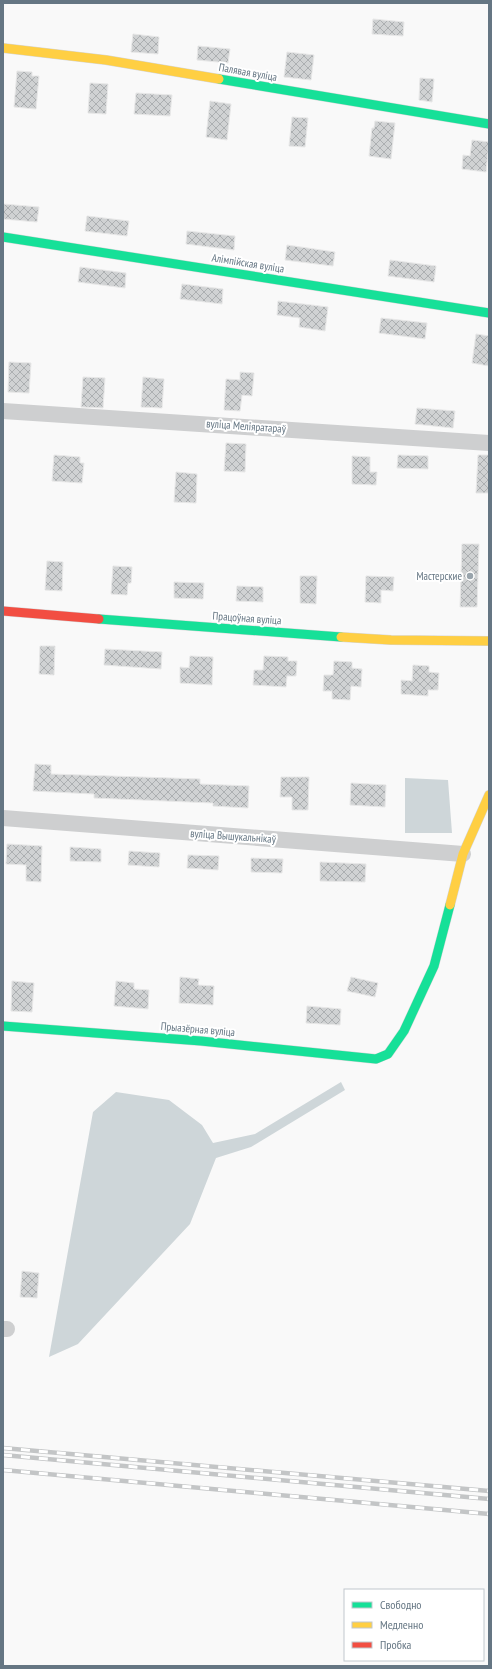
<svg xmlns="http://www.w3.org/2000/svg" width="492" height="1669" font-family="'PT Sans Narrow',sans-serif">
<style>
.water{fill:#ced6d9}
.building{fill:url(#building-cross-hatch);stroke:#e8e8e8}
.lines{fill:none;stroke-linecap:round;stroke-linejoin:round}
.fast-casing{stroke:#d5d6d7;stroke-width:10}
.slow-casing{stroke:#d5d6d7;stroke-width:10}
.jam-casing{stroke:#d5d6d7;stroke-width:10}
.street{stroke:#cecfd0;stroke-width:16}
.fast{stroke:#16e098;stroke-width:9}
.slow{stroke:#ffcf43;stroke-width:9}
.jam{stroke:#f24e42;stroke-width:9}
.rail-casing{stroke:#c3c5c6;stroke-width:4.5}
.rail{stroke:#fff;stroke-width:3;stroke-dasharray:9;stroke-linecap:butt}
.poi-dot{fill:#99a4ac;stroke:#fff;stroke-width:1.5}
.labels{text-anchor:middle;dominant-baseline:central;stroke-width:4;stroke-linejoin:round;paint-order:stroke}
.street-label{font-size:11px;fill:#657683;stroke:#fff}
.poi-label{font-size:11px;fill:#657683;stroke:#fff;text-anchor:end}
</style>
<defs>
<pattern id="building-cross-hatch" width="8" height="8" patternUnits="userSpaceOnUse"><rect width="8" height="8" fill="#d0d2d3"/><path d="M0 0l8 8M0 8l8-8" fill="none" stroke="#acafb1"/></pattern>
</defs>
<rect width="100%" height="100%" fill="#f9f9f9"/>
<path class="water" d="M405 778 448 780 452 833H405Z
M341 1082 345 1090 251 1147 216 1158 190 1224 78 1344 49 1357 93 1112 116 1092 169 1100 202 1125 213 1143 255 1134Z"/>
<path class="building" d="M373 19 404 22 403 36 372 34Z
M133 34 159 37 158 54 131 52Z
M198 46 230 49 228 63 197 60Z
M287 52 314 55 311 80 284 77Z
M17 71 32 72V76H39L36 109 14 107Z
M420 78 434 79 432 102 419 100Z
M90 83 108 84 106 114 88 113Z
M136 93 172 95 170 116 134 114Z
M210 101 231 104 227 140 206 137Z
M292 117 308 118 305 147 289 146Z
M375 121 395 123 391 159 369 156 372 128H374Z
M472 140 489 142 486 172 462 169 463 155 470 156Z
M3 204 39 207 37 222 3 219Z
M87 216 129 221 127 236 85 231Z
M187 231 235 236 234 250 186 244Z
M287 245 335 252 333 266 285 260Z
M390 260 436 266 434 282 388 276Z
M80 267 126 273 125 288 78 282Z
M182 284 223 289 222 304 180 299Z
M278 301 328 307 325 331 299 327 300 318 277 315Z
M381 318 427 323 425 339 379 333Z
M476 334 489 336V366L472 363Z
M9 362 31 363 29 393 8 392Z
M240 372 254 373 252 396 242 395 240 411 224 410 226 379 240 380Z
M83 377 105 378 103 408 81 407Z
M143 377 164 379 162 408 141 407Z
M417 408 455 411 453 428 415 424Z
M226 443 246 444 245 472 224 471Z
M54 455 80 457V463H84L82 483 52 481Z
M398 455 428 456V469L397 468Z
M478 455H489V493H476Z
M352 456 370 457V472H377L376 485 352 484Z
M176 472 197 474 196 503 174 502Z
M462 544H479L477 607H460Z
M47 561 63 562 62 591 45 590Z
M113 566 132 567 131 583H128L127 595 111 594Z
M300 576H317L316 604 300 603Z
M366 576 394 577 393 591 381 590V603L365 602Z
M174 582 204 583 203 599 174 598Z
M237 586 263 587V602L236 601Z
M40 646H55L54 675 39 674Z
M105 649 162 652 161 669 104 665Z
M190 656 213 657 212 685 180 683V667L189 668Z
M264 656 288 657V661H297L296 676H287L286 687 253 685 254 670H263Z
M334 661 352 662V668L362 669 361 687 351 686 350 700 332 699V691H323L324 675H333Z
M413 665 429 666V672L439 673 438 690H428V696L401 694V680L412 681Z
M35 764 51 765V774L200 779V784L249 786 248 808 213 806V803L94 798V794L33 791Z
M281 777H309L308 810H292V797H280Z
M351 783 386 785 385 807 350 805Z
M7 844 42 846 41 882 26 881V865L6 864Z
M70 847 101 849V862L70 861Z
M129 851 160 853 159 867 128 865Z
M188 855 219 856 218 870 187 868Z
M251 858 283 859 282 873 251 872Z
M320 862 366 864 365 882 320 881Z
M180 977 199 979 198 985 214 986 213 1005 179 1003Z
M351 977 378 983 375 997 347 991Z
M12 981 34 983 32 1012 11 1011Z
M116 981 134 983V989L149 990 148 1009 114 1006Z
M307 1006 341 1009 340 1025 306 1023Z
M22 1271 39 1273 37 1298 20 1297Z"/>
<g class="lines">
<g class="fast-casing">
<path id="fast" d="M219 79 489 124
M3 237 489 313
M99 619 341 637
M3 1026 201 1041 376 1059 388 1054 404 1031 434 966 450 905"/>
</g>
<g class="slow-casing">
<path id="slow" d="M3 48 106 60 219 79
M341 637 391 640 489 641
M450 905 463 854 489 795"/>
</g>
<g class="jam-casing">
<path id="jam" d="M3 611 99 619"/>
</g>
<path class="street" d="M3 411 489 443
M3 818 463 854
M3 1329H7"/>
<use href="#fast" class="fast"/>
<use href="#slow" class="slow"/>
<use href="#jam" class="jam"/>
<g class="rail-casing">
<path id="rail" d="M3 1448 489 1491
M3 1455 489 1499
M3 1470 489 1514"/>
</g>
<use href="#rail" class="rail"/>
</g>
<circle class="poi-dot" cx="470" cy="576" r="4"/>
<g class="labels">
<g class="street-label">
<text transform="translate(248 72) rotate(10)">Палявая вуліца</text>
<text transform="translate(248 263) rotate(9)">Алімпійская вуліца</text>
<text transform="translate(246 426) rotate(4)">вуліца Меліяратараў</text>
<text transform="translate(247 618) rotate(4)">Працоўная вуліца</text>
<text transform="translate(233 836) rotate(4)">вуліца Вышукальнікаў</text>
<text transform="translate(198 1029) rotate(5)">Прыазёрная вуліца</text>
</g>
<g class="poi-label">
<text x="462" y="576">Мастерские</text>
</g>
</g>
<rect width="492" height="1669" fill="none" stroke="#657683" stroke-width="8"/>
<rect x="344" y="1589" width="140" height="72" fill="#ffffff" stroke="#c1c8cd"/>
<rect x="352" y="1602" width="20" height="6" fill="#16e098" stroke="#c1c8cd"/>
<text x="380" y="1609" font-size="12" fill="#657683">Свободно</text>
<rect x="352" y="1622" width="20" height="6" fill="#ffcf43" stroke="#c1c8cd"/>
<text x="380" y="1629" font-size="12" fill="#657683">Медленно</text>
<rect x="352" y="1642" width="20" height="6" fill="#f24e42" stroke="#c1c8cd"/>
<text x="380" y="1649" font-size="12" fill="#657683">Пробка</text>
</svg>
